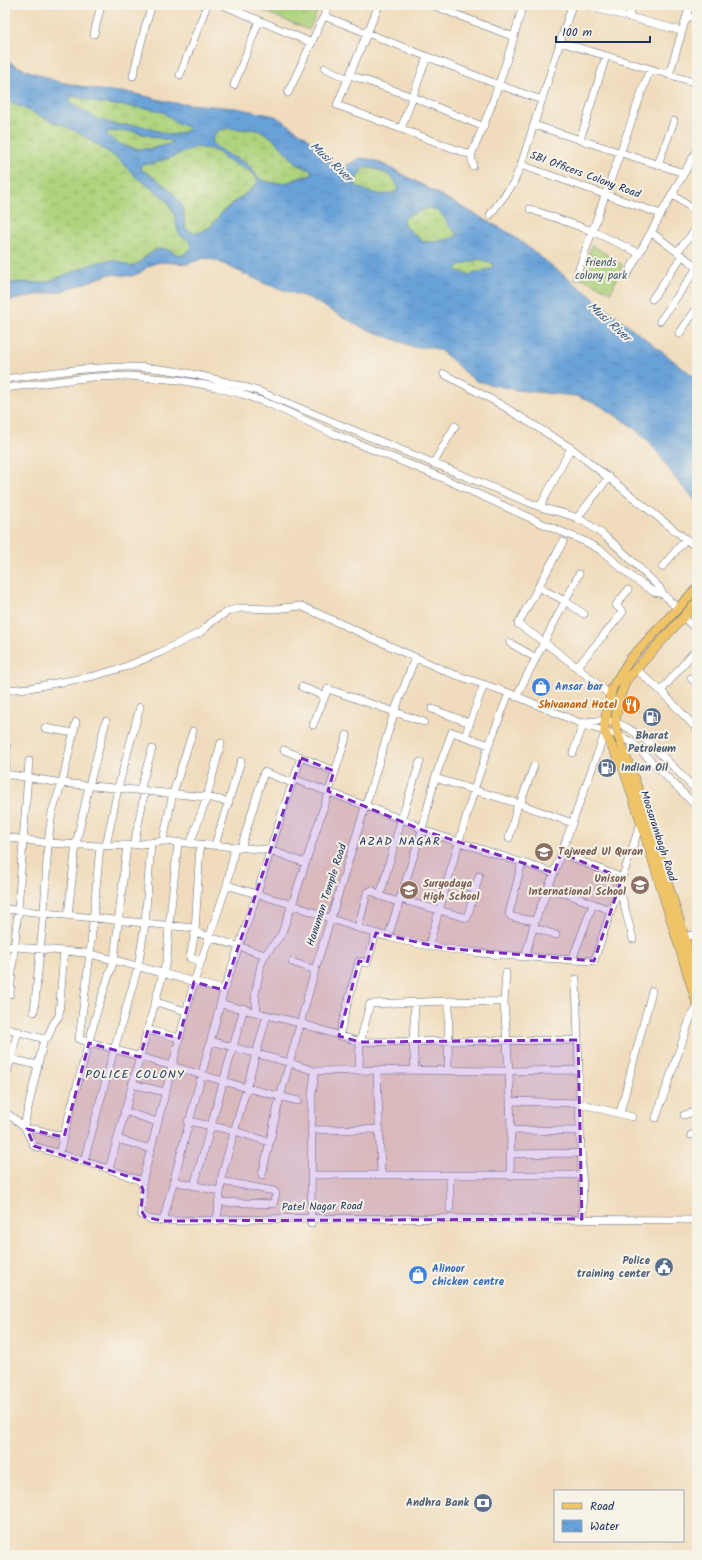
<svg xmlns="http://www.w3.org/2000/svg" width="702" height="1560" font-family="Kalam,sans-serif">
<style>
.wetland{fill:url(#wetland-marsh);stroke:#65826e}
.park{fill:url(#park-tufts);stroke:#65826e}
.water{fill:url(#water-ripples);stroke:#42689b;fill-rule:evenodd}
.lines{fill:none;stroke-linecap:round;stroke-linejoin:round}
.minor-casing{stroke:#666c7f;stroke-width:8}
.major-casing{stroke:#666c7f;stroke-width:10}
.minor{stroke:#fff;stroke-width:7}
.major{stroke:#efc469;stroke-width:9}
.marked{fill:#7b2cbf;fill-opacity:0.2;stroke:#7b2cbf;stroke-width:3;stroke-dasharray:8 5;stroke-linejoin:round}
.labels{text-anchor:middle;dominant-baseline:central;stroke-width:4;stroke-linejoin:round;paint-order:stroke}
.street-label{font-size:11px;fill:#1b2f5e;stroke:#f7f3e8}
.park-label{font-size:11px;fill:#405866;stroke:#f7f3e8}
.shop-label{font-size:11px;font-weight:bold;fill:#366cbe;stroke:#f7f3e8;text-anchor:start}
.food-label{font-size:11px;font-weight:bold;fill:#c56008;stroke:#f7f3e8;text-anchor:end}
.service-label{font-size:11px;font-weight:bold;fill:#4e5e75;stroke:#f7f3e8;text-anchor:end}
.education-label{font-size:11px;font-weight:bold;fill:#785e54;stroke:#f7f3e8;text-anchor:start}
.water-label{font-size:12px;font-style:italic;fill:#365789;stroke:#f7f3e8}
.neighbourhood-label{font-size:12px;letter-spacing:1px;fill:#1b2f5e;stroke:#f7f3e8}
</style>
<defs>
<pattern id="wetland-marsh" width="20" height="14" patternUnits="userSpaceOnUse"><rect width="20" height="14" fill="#afd47e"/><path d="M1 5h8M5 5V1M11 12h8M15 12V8" fill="none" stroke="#96b66f"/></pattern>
<pattern id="park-tufts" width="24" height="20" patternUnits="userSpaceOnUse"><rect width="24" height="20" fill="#afd47e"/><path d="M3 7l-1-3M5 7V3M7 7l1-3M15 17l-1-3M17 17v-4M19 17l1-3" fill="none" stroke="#96b66f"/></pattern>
<pattern id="water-ripples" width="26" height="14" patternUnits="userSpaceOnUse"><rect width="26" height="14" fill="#69a2d8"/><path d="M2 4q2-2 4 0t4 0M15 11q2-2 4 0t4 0" fill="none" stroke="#5684b2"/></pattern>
</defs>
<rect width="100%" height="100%" fill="#f7f3e8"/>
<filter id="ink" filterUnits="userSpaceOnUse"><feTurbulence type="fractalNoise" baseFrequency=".025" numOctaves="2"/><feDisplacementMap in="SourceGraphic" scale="8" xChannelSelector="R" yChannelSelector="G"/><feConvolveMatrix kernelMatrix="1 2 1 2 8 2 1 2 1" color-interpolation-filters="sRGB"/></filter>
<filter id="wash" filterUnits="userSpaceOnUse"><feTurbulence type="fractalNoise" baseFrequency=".012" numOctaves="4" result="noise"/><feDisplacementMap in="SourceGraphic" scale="16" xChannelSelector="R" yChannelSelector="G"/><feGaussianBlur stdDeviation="0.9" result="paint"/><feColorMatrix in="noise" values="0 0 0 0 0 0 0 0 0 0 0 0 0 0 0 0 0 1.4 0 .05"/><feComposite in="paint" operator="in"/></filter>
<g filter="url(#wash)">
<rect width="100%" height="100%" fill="#f0dcbc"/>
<path class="wetland" d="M74 96 98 103 153 109 165 113 178 124 187 126 188 130 182 133 170 135 126 125H116L97 119 71 103 69 98Z
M5 99 38 115 76 131 119 159 134 175 167 200 175 216 178 231 181 236 190 241 192 247C179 265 173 247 161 249 149 250 142 263 131 267L120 262H100L44 283 16 282 5 285Z
M228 128C240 130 256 127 265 133 273 138 281 145 287 152 296 162 298 167 311 170L312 173 310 176H303L287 183H275L261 180 256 175 252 168 221 152 213 143 212 138 219 130Z
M131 131 172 141 173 142C157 152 114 153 106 132Z
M196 147 211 149 218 152 224 158 252 172 259 181C249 193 235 200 223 211 216 219 211 230 200 232 194 234 190 231 185 229 185 222 184 214 182 207 175 191 156 178 141 170L140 166 143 164H154L180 152Z
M363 168C376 166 397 176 399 190 384 199 370 193 355 186L357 177Z
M428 208C446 209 445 226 457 233L458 235 457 237 436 242H423L404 225 403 220 407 216Z
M479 259 490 262 493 264V268L470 275 457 271 456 268 463 264Z"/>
<path class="park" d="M249 5H320L309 30Z
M592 245 622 265 611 292 580 277Z"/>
<path class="water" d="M5 58 14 65 55 81 98 90 131 93 174 103 236 108 275 116 307 137 319 152 338 168H343L354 161 361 158 373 160 395 170 511 234 697 379V502L678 482 650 442 626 422 599 405 576 396 517 390 476 381 462 370 451 359 441 351 430 347H414L361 327 309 298 266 284 215 260 204 258 187 264 163 262 156 263 147 267 140 273 131 276 110 274 63 291 35 295 5 302V285C20 280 31 285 45 282 66 278 100 254 121 262 124 263 127 266 132 267 142 263 150 250 161 249 173 247 179 265 192 247L190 241 181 236 178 231 175 216 167 200 134 175 119 159 76 131 38 115 5 99ZM74 96 98 103 153 109 165 113 178 124 187 126 188 130 182 133 170 135 142 126 116 125 97 119 71 103 69 98ZM228 128C240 130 256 127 265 133 283 144 291 165 311 170L312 173 310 176C303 176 299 179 292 181 284 184 270 184 262 180 255 177 253 167 244 162 231 155 224 155 213 143L212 138 219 130ZM118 131H131L172 141 173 142C168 145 161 146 155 148 136 151 120 148 106 134V132ZM196 147 211 149 218 152 224 158 252 172 259 181C250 194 235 200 223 212 216 219 211 230 200 232 194 234 190 231 185 229 185 222 184 214 182 207 175 191 156 178 141 170L140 167 143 164C161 164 179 153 196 147ZM363 168C376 166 397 176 399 190 384 199 370 193 356 186 354 179 360 173 363 168ZM428 208C446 209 445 226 457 233V237L436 242H423L404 225 403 220 407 216ZM479 259 490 262 493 264V268L470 275 457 271 456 268 463 264Z"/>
</g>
<g filter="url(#ink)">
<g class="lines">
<g class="minor-casing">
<path id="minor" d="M223 5 312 43
M379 5 337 105 471 155C493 107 509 56 523 5
M432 5 514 37
M584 5 682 31
M52 6V5
M324 16 499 85 542 100
M687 16 697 19
M629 17 632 5
M94 34 101 5
M560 42 697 83
M325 68 348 79
M180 75 207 5
M350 75 413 97 484 127
M669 75 690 5
M133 76 145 27 152 5
M234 85 259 21
M288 93 329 5
M534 125 684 173
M401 129 427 57
M580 140 606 56
M471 155 473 166
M658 164 674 121
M521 165 661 214
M672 194 697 212
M530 209 592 231 639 253
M490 215 513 184 521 165 572 5
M651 232 697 267
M677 252 697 228
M627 275 697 150
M576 277 650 69
M652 299 682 256
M660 321 697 268
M679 334 697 308
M444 374 498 403 571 448 697 548
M5 379C46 373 88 367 129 367 173 367 216 379 258 391L540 507C552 511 567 513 579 519 610 535 633 563 659 587L663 594 678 609
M5 388 93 377 129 376 179 380 216 387 242 394 272 405 332 433 445 479 541 523 586 542 602 551 633 578 654 592 663 594
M433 464 455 426
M540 507 571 448
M577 518 609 477
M563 542 518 624C551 646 580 669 610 695
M662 567 686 539
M538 587 565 601 584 614
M683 617 697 630
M510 643 536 658
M578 666 623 612 616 605 628 590
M636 669 661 691 697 729
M691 678 697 684
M302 687 324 696
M5 690 29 688 94 676 125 667 161 652 201 632 214 620 229 611 240 608 274 609 301 606 450 673 509 693 580 723 583 725 618 735 633 743 697 807
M661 691 697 648
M516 697 579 574
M432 709 470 723
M580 723C591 721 604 720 614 722 643 730 676 771 697 791
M313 725 328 689 424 722
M45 728 74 733
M465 736 484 684
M284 750 334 771
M573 753 583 725
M5 772 7 747
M5 774 62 783 207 797 229 802
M435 778 520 804 572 823
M294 779 414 824 422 830 554 873
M140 790 152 749
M520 804 534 766
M5 837 48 843 100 846 134 845 163 841 270 850 305 863
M509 838 518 804
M163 841 173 793 193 731
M190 844 207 797 221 743
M134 845 145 790
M200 845 195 932 190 958 201 961
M215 845 241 761
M100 846 90 954 79 1039 247 1088 298 1101
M106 846 118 788 140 707
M241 848 264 772 292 783
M561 853 622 878
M522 862 509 914 512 917 535 921
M447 881 476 889
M227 885C249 892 271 898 293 905 325 916 356 929 389 937 452 954 527 957 594 961L641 822
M619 886 633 939
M549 887 610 910
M380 896 398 902
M399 899 467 918 479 876
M5 909 194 928
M68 915 76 844 89 786 106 721
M533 927 556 935
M358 928 367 893 372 890 380 896 401 820 420 762
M195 932 265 955
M388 937 422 830 435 778 452 732 489 745
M684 937 697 934
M429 945 474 790 489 745 509 693
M5 946 86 953 114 960 224 990
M525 957 535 921 554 873 605 733
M572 960 593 904
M292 962 315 970
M506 973 504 1002 509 1071 511 1130 510 1176
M576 979 579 1070V1103L583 1195 582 1219
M10 994 18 910 29 761
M156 1002 186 1011
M221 1004 300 1023 360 1042 578 1040
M34 1012 44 912 48 843 52 812 62 783 76 722
M257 1012 255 995 261 964 265 955 281 935 292 905 347 735
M5 1028 44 1039 48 1037 53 1024 59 1016 64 951
M148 1030 179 1038
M339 1036 359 961 367 963 376 933
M211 1041 290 1063 315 1071 377 1070 509 1071 579 1070
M5 1058 38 1065
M359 1070 360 1042 370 1004 449 1001 504 1002
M377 1070 381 1174
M415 1070 413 1042 415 1003
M448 1071 449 1001
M5 1081 18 1031
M132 1084 165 1092
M510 1101 579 1103 632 1117
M124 1111 157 1122
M5 1112 24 1126 34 1146 109 1169 139 1180C147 1188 141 1204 141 1214L145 1217 149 1219 163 1221 311 1218 697 1220
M620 1113 652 991
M684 1115 697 1111
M656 1118 690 1019 697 1008
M188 1121 235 1131 269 1142
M24 1126 44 1039
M27 1129H36L64 1137
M311 1130 380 1129
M511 1130 580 1131
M691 1135 697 1133
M117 1139 151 1149
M59 1153 98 1008 114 960 127 845
M510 1154 581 1153
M84 1161 114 1050 138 967 145 924 151 843
M109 1169 167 959 169 926 178 843
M262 1175 280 1097 315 970 394 713 415 658
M311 1175H582
M450 1175V1209
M173 1181 219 1191
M142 1183 194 982 227 885 235 847
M194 1186 244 1008
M218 1202 273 1204 276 1194 274 1191 221 1181
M163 1221 224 990 257 894 281 816 301 758
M217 1221 222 1175 267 1015
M311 1224 312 1094 315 1071"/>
</g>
<g class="major-casing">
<path id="major" d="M697 588 630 659 612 688 605 721V733L624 770 641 822 697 1004
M697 602 626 680 619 699 615 722 618 735 645 809 697 978"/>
</g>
<use href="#minor" class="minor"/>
<use href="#major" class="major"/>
</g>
</g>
<path class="marked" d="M301 758 334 771 328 791 422 830 554 873 561 853 622 878 594 961 443 948 376 933 367 963 359 961 339 1036 360 1042 578 1040 582 1219 163 1221 145 1217 141 1210 143 1190 139 1180 34 1146 27 1129 64 1137 89 1043 140 1057 148 1030 179 1038 194 982 224 990Z"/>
<defs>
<g id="shop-disc" transform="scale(1)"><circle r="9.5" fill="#3f7fe0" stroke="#f7f3e8"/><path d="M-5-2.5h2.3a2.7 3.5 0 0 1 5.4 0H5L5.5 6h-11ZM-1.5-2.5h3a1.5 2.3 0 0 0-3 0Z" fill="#fff"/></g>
<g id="restaurant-disc" transform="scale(1)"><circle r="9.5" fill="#e8710a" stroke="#f7f3e8"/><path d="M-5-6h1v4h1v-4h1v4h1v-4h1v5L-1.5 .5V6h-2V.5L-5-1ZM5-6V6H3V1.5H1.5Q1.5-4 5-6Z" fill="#fff"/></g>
<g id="fuel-disc" transform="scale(1)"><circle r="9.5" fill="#5c6f8a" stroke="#f7f3e8"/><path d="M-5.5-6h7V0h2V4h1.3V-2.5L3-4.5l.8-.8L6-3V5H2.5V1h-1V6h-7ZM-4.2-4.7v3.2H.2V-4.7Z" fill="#fff"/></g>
<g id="school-disc" transform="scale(1)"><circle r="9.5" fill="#8d6e63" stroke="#f7f3e8"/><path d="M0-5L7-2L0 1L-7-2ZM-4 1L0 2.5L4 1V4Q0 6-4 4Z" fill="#fff"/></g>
<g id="university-disc" transform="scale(1)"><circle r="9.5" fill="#8d6e63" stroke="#f7f3e8"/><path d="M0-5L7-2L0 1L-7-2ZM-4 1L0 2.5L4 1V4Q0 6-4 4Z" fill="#fff"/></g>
<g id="civic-disc" transform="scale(1)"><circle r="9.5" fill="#5c6f8a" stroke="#f7f3e8"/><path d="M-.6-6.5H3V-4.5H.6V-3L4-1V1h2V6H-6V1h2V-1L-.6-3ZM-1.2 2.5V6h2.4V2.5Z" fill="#fff"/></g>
<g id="bank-disc" transform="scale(1)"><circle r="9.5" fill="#5c6f8a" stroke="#f7f3e8"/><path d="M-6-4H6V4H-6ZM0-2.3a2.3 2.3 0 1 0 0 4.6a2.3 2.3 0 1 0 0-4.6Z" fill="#fff"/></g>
</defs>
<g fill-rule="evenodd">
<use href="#shop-disc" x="541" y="687"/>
<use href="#restaurant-disc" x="631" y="705"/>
<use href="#fuel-disc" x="652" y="717"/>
<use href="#fuel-disc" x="607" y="768"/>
<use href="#school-disc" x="544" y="852"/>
<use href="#university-disc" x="640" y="885"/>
<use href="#university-disc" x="409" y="890"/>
<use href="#civic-disc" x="664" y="1267"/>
<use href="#shop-disc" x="418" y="1275"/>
<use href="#bank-disc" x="483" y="1503"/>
</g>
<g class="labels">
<g class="street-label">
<text transform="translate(585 175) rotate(20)">SBI Officers Colony Road</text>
<text transform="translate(658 836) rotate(72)">Moosarambagh Road</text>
<text transform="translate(327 895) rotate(-72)">Hanuman Temple Road</text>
<text transform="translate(322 1207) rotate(-1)">Patel Nagar Road</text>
</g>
<g class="park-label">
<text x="601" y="263">friends<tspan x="601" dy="13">colony park</tspan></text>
</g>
<g class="shop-label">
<text x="555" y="687">Ansar bar</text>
<text x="432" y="1269">Alinoor<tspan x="432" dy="13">chicken centre</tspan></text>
</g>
<g class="food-label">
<text x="617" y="705">Shivanand Hotel</text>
</g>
<g class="service-label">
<text x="652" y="736" text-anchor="middle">Bharat<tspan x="652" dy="13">Petroleum</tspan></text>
<text x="621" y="768" text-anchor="start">Indian Oil</text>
<text x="650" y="1261">Police<tspan x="650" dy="13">training center</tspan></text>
<text x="469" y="1503">Andhra Bank</text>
</g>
<g class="education-label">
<text x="558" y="852">Tajweed Ul Quran</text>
<text x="626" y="879" text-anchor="end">Unison<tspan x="626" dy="13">International School</tspan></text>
<text x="423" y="884">Suryodaya<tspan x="423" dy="13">High School</tspan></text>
</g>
<g class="water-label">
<text transform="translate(331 162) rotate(43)">Musi River</text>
<text transform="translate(609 322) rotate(42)">Musi River</text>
</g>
<g class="neighbourhood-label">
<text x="400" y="841">AZAD NAGAR</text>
<text x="135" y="1074">POLICE COLONY</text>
</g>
</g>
<rect width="702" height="1560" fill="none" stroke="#f7f3e8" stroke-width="20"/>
<rect x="554" y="1490" width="130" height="52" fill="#f7f3e8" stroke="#9fa5b1"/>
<rect x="562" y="1503" width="20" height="6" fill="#efc469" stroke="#9fa5b1"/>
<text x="590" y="1510" font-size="12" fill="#1b2f5e">Road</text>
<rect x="562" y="1520" width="20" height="12" fill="url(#water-ripples)" stroke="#9fa5b1"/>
<text x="590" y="1530" font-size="12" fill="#1b2f5e">Water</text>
<path d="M556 36v6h94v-6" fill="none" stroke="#1b2f5e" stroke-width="2"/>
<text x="562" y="36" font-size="12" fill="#1b2f5e" stroke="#f7f3e8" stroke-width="3" paint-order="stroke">100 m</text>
</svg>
